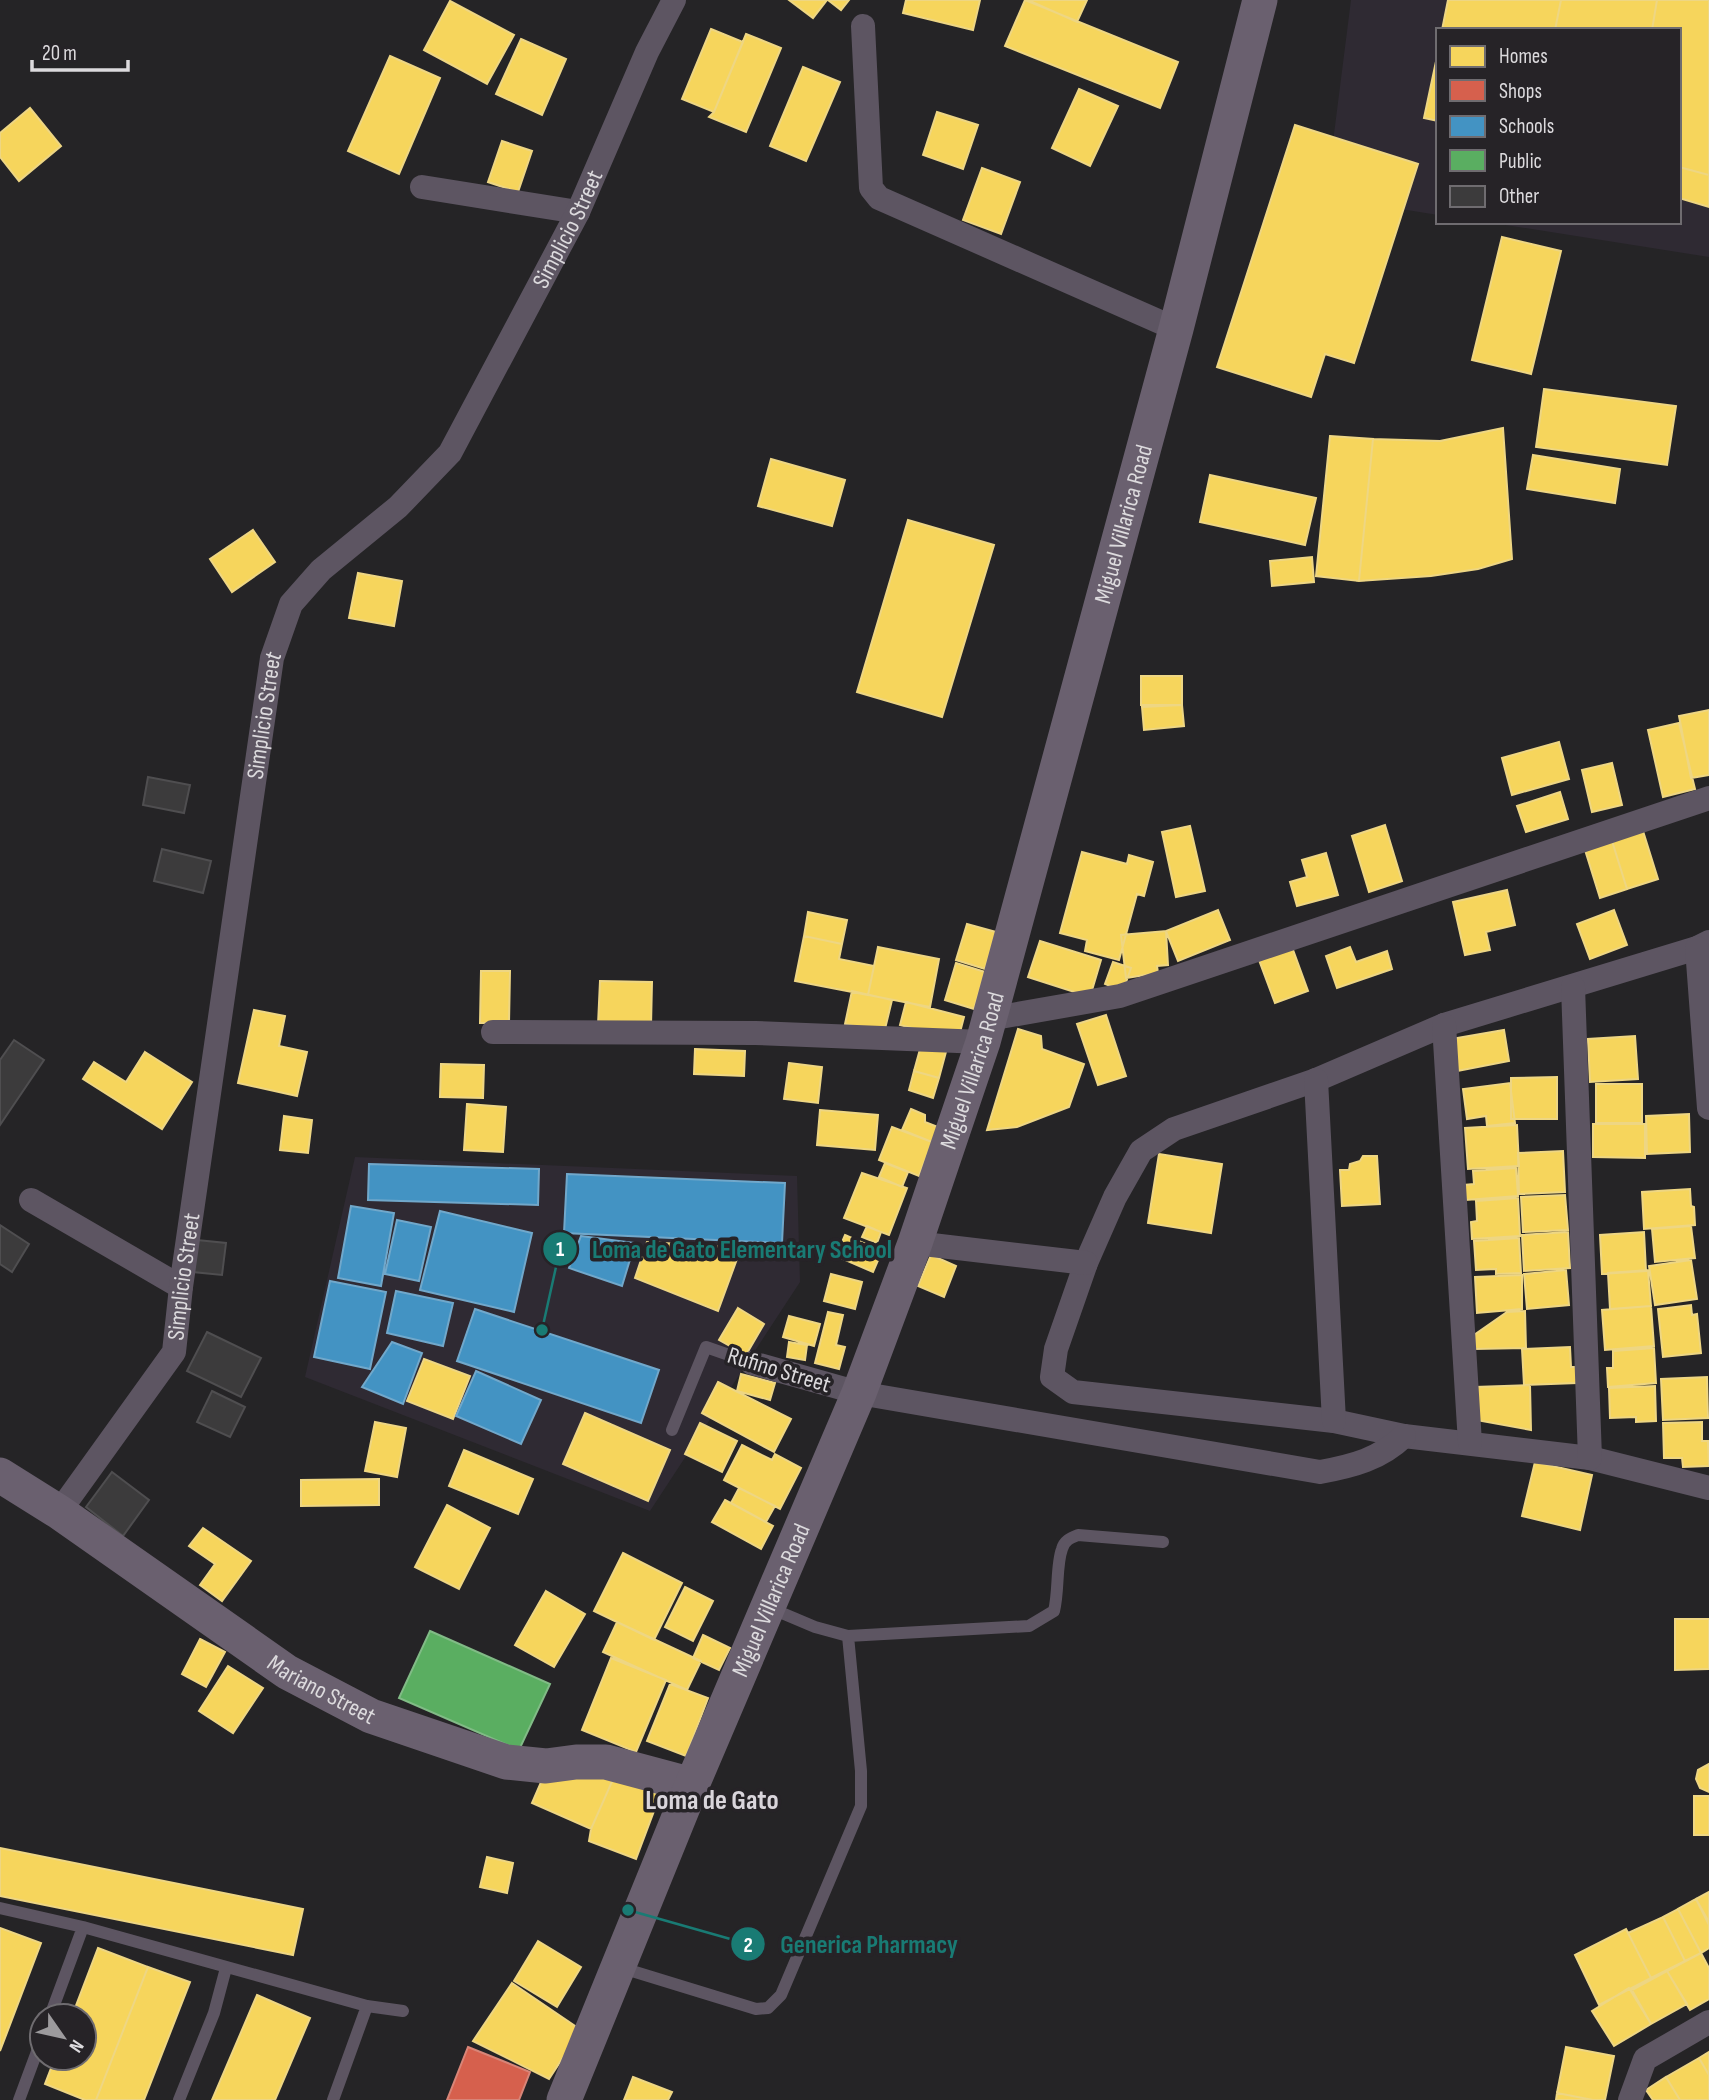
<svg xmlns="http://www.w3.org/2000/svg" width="1709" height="2100" font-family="'Sofia Sans Condensed',sans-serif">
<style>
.built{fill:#2f2a33}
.homes{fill:#f6d55c;stroke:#eed683;stroke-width:2}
.shops{fill:#d6604d;stroke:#d88578;stroke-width:2}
.schools{fill:#4393c3;stroke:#71a8cb;stroke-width:2}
.public{fill:#5aae61;stroke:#81bb86;stroke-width:2}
.building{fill:#3c3b3c;stroke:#4f4e50;stroke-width:2}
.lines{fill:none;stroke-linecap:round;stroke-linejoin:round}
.lane{stroke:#5d5562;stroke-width:12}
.street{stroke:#5d5562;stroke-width:24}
.secondary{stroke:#6a606f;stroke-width:35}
.labels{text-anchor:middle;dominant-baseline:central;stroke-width:7;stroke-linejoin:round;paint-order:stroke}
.street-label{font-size:24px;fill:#dcdadd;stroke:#262327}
.quarter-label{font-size:28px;font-weight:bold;fill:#d9d5db;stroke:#262327}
.leader{fill:none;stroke:#197b74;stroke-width:2.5}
.callout-dot{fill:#197b74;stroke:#262327;stroke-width:2.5}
.mark-label{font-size:21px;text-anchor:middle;font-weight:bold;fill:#fff}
.callout-label{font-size:26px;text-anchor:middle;font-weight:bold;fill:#197b74;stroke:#262327;stroke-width:7;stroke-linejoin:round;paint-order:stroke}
</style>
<rect width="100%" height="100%" fill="#252426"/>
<path class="built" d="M1351 0H1709V257L1487 222H1679V30H1438V215L1326 197Z
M355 1157 797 1176 800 1282 650 1511 305 1377Z"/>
<path class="homes" d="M789 0H827L813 18Z
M828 0H849L841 10Z
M906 0H980L973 30 903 13Z
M1025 0 1178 62 1160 108 1005 46Z
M1028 0H1087L1077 22Z
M1448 0H1561L1555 30H1442Z
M1561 0H1657L1652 30H1555Z
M1657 0H1709V175L1679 167V30H1652Z
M450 1 514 35 487 84 424 50Z
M711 29 743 42 714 112 682 99Z
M746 34 781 48 746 132 709 117 714 112Z
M521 39 566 59 542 115 496 94Z
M1438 52V121L1424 118Z
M390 56 440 78 399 174 348 151Z
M803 67 840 82 806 161 770 146Z
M1079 89 1118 106 1090 166 1052 148Z
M30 108 61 146 19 181 0 157V133Z
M937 112 978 125 963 169 923 155Z
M1295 125 1418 164 1354 363 1325 354 1311 397 1217 367Z
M502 141 532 151 518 192 488 182Z
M1679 167 1709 175V207L1679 198Z
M982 168 1020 182 1001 234 963 220Z
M1502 237 1561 251 1531 374 1472 360Z
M1544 389 1676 406 1667 465 1536 447Z
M1503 428 1512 559 1478 569 1431 576 1359 581 1373 439 1440 441Z
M1330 436 1373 439 1359 581 1316 576Z
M1533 455 1620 469 1615 503 1527 489Z
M771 459 845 480 832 526 758 506Z
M1210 475 1316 498 1305 545 1200 522Z
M908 520 994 545 942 717 857 692Z
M253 530 275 562 232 592 210 559Z
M1312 557 1314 582 1272 586 1270 561Z
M358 573 402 581 394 626 349 618Z
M1141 676H1182V705H1141Z
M1182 705 1184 726 1144 730 1142 707Z
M1709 710V775L1691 778 1679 716Z
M1679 723 1695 789 1663 797 1648 730Z
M1559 742 1569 779 1512 795 1502 758Z
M1612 763 1622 805 1592 812 1582 770Z
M1560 792 1568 819 1526 832 1517 806Z
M1385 825 1402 881 1369 892 1352 836Z
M1190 826 1205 891 1176 897 1162 832Z
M1643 831 1658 879 1627 889 1612 841Z
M1612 841 1627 889 1600 898 1585 850Z
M1082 852 1127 864 1129 855 1153 862 1144 896 1137 894 1119 960 1085 951 1087 940 1060 933Z
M1326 853 1338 895 1297 906 1290 882 1307 877 1302 860Z
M1507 890 1515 925 1486 932 1490 950 1465 955 1453 902Z
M1218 910 1230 940 1178 961 1166 931Z
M1614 910 1627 945 1590 959 1577 924Z
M808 912 847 920 842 944 804 936Z
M967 924 996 932 985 969 956 960Z
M1166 931 1168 965 1157 966 1158 973 1126 978 1121 935Z
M804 936 842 944 839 959 874 966 868 995 795 981Z
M1040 941 1101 960 1090 997 1028 977Z
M878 947 939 959 930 1007 868 995Z
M1292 947 1308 991 1275 1003 1259 960Z
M1350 947 1356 962 1387 951 1392 969 1337 988 1326 956Z
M1113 962 1131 968 1123 991 1105 984Z
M956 963 985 972 974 1009 945 1000Z
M481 971H510L509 1023H480Z
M600 981 652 982 651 1026 598 1025Z
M852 991 892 1000 884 1033 845 1024Z
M906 1002 964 1017 958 1040 900 1025Z
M254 1010 285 1016 279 1046 307 1052 297 1096 238 1083Z
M1106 1015 1126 1076 1098 1085 1077 1024Z
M1018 1029 1041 1036 1042 1049 1084 1064 1069 1107 1017 1127 987 1130Z
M1504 1030 1509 1061 1457 1071 1451 1039Z
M1635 1036 1638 1079 1590 1082 1588 1039Z
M922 1042 947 1048 939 1078 914 1071Z
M695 1049 745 1051 744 1076 694 1074Z
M145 1052 192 1082 162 1129 83 1079 94 1062 126 1082Z
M789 1063 822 1067 818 1103 784 1099Z
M441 1064 484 1065 483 1098 440 1097Z
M914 1071 939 1078 933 1098 909 1090Z
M1557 1077V1119H1511V1078Z
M1510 1083 1515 1123 1487 1126 1486 1116 1467 1119 1463 1089Z
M1596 1084H1642V1123H1596Z
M467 1104 506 1107 503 1152 464 1150Z
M911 1109 925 1115V1122L938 1127 932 1142 902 1130Z
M820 1110 878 1115 875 1150 817 1145Z
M1689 1114 1690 1152 1647 1154 1646 1116Z
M284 1116 312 1120 308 1153 280 1150Z
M1593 1124H1645V1158L1593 1157Z
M1517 1125 1519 1166 1468 1169 1465 1128Z
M892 1127 932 1142 919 1176 879 1160Z
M1563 1151 1565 1192 1519 1194 1518 1153Z
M1159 1154 1222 1164 1211 1233 1148 1223Z
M1363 1156H1377L1380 1204 1342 1206 1340 1170H1349L1350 1164 1360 1161Z
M885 1163 908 1172 902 1187 879 1177Z
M1516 1168 1518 1196 1466 1200 1464 1185 1474 1184 1473 1171Z
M862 1173 907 1188 889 1235 844 1218Z
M1690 1189 1691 1206 1694 1207 1695 1225 1644 1229 1642 1192Z
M1565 1195 1568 1230 1523 1232 1521 1197Z
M1518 1198 1520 1236 1472 1239 1471 1222 1477 1221 1476 1201Z
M867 1226 881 1232 877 1243 862 1237Z
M1691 1226 1695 1258 1655 1262 1652 1229Z
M1568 1232 1570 1268 1524 1271 1522 1235Z
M1644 1232 1646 1271 1602 1274 1600 1235Z
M845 1235 882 1251 873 1272 836 1256Z
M1519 1238 1521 1273 1496 1274V1269L1476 1270 1474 1241Z
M647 1242 741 1248 718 1311 635 1278Z
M931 1255 956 1266 944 1297 918 1286Z
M1691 1260 1697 1299 1655 1305 1649 1266Z
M1566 1270 1569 1305 1527 1309 1524 1274Z
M1648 1270 1651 1306 1610 1309 1608 1273Z
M831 1274 862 1282 855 1309 824 1301Z
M1522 1275V1309L1477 1313 1475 1277Z
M1691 1305 1692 1315 1697 1314 1701 1353 1663 1357 1658 1309Z
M1651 1306 1654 1346 1605 1350 1602 1310Z
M738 1308 764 1324 746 1355 719 1340Z
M1525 1311 1526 1348 1475 1349 1474 1335 1507 1312Z
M828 1312 843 1315 836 1345 845 1347 839 1369 815 1363Z
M789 1316 820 1324 814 1346 783 1337Z
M789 1342 807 1345 805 1360 787 1357Z
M1570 1347 1571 1367H1576L1577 1383 1524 1385 1522 1349Z
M1654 1348 1656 1383 1608 1387 1607 1368H1613V1351Z
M424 1359 470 1376 453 1419 407 1401Z
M741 1374 775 1383 770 1400 737 1391Z
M1707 1377 1708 1418 1663 1420 1661 1379Z
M718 1382 791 1419 774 1452 702 1413Z
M1530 1385 1531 1430 1476 1420 1475 1387Z
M1655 1386 1656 1421 1636 1422V1417L1610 1418 1609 1388Z
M585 1413 670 1450 648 1501 563 1464Z
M375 1422 406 1428 397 1477 365 1471Z
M1702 1422V1441H1708L1709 1466 1683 1467 1682 1458H1664L1663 1423Z
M700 1423 737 1441 722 1472 685 1454Z
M742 1445 772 1460 775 1454 801 1468 780 1509 724 1480Z
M464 1450 533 1479 518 1514 449 1486Z
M1535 1462 1592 1475 1580 1530 1522 1516Z
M379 1479V1505L301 1506V1480Z
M739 1488 775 1506 766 1522 731 1503Z
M725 1500 773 1526 761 1549 712 1522Z
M447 1505 490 1528 459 1589 415 1567Z
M203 1528 251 1561 222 1601 200 1585 215 1564 189 1546Z
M623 1553 682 1583 654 1640 594 1611Z
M685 1587 713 1601 693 1641 665 1627Z
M546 1591 585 1614 554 1667 515 1645Z
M1675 1619H1709V1669L1675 1670Z
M617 1622 701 1661 687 1690 603 1652Z
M703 1635 730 1648 719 1670 693 1658Z
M200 1639 225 1652 206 1687 182 1674Z
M611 1658 666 1680 636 1752 582 1730Z
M228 1666 263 1688 233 1733 199 1711Z
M670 1684 708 1698 686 1756 647 1741Z
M1709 1764V1792L1700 1788 1696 1779 1698 1770Z
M545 1773 614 1777 591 1829 532 1803Z
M614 1777 660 1795 636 1859 589 1841 591 1829Z
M1694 1796H1709V1835H1694Z
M0 1848 303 1909 293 1955 0 1896Z
M487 1857 513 1863 507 1893 480 1887Z
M1709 1892V1922L1696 1899Z
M1696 1899 1709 1925V1948L1701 1953 1678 1909Z
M1678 1909 1701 1953 1685 1961 1663 1917Z
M1663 1917 1685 1961 1651 1978 1628 1933Z
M0 1928 41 1943 0 2051Z
M1626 1929 1651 1978 1599 2005 1575 1955Z
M538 1941 581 1967 557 2007 514 1981Z
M98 1948 148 1967 96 2100H85L45 2084 55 2058H84V2016H72Z
M1701 1953 1709 1968V1999L1690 2010 1667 1971Z
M148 1967 190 1982 144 2100H96Z
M1667 1971 1687 2004 1651 2024 1632 1990Z
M512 1983 581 2030 549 2079 473 2041Z
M1629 1988 1651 2024 1614 2046 1592 2011Z
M257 1995 310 2018 275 2100H212Z
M1566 2047 1614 2056 1605 2100H1593L1557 2093Z
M1709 2052V2075L1699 2058Z
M1699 2058 1709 2075V2100H1680L1666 2077Z
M633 2077 672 2092 668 2100H624Z
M1666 2077 1680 2100H1653L1646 2090Z
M1557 2093 1593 2100H1556Z"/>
<path class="shops" d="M468 2047 530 2072 519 2100H447Z"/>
<path class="schools" d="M369 1164 539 1169 538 1205 368 1200Z
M567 1174 785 1183 782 1243 564 1233Z
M351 1206 394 1213 381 1286 338 1278Z
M440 1211 532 1233 514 1312 420 1290Z
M397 1220 431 1227 419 1281 385 1274Z
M581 1236 635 1243 622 1286 569 1268Z
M330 1281 386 1292 370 1369 314 1357Z
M396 1291 453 1303 443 1346 387 1333Z
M475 1309 659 1370 641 1423 457 1361Z
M392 1342 422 1353 403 1404 362 1387Z
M476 1371 541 1400 521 1444 456 1416Z"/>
<path class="public" d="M430 1631 550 1684 519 1750 399 1698Z"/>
<path class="building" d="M148 777 190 785 184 813 143 805Z
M162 849 211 861 203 893 154 881Z
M14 1040 44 1060 0 1125V1060Z
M0 1225 29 1244 12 1272 0 1264Z
M197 1240 226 1243 222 1275 193 1272Z
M207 1332 261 1358 241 1397 187 1371Z
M212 1391 245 1407 230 1437 197 1422Z
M112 1472 149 1500 123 1536 86 1507Z"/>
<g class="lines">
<path class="lane" d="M672 1430 706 1347 752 1363
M848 1636 1029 1626 1054 1611C1059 1591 1056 1565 1062 1549 1064 1541 1070 1538 1078 1535L1163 1542
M0 1908 83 1927 367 2006 403 2011
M619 1967 756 2009 768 2008 781 1995 861 1806V1771L848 1636 815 1627 770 1608
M50 2016 83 1927
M19 2100 42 2038
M179 2100 214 2013 226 1968
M333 2100 367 2006"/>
<g class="street">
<path d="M863 26 871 188 879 198 1176 329"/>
<path d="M422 187 578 212"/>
<path d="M1709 942 1697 948 1444 1025 1316 1080 1174 1129 1141 1151 1115 1197 1086 1263 1056 1349 1052 1377 1073 1392 1334 1421 1404 1436 1590 1458 1709 1488"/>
<path d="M1697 948 1709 1108"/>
<path d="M1573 987 1590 1458"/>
<path d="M989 1019 1120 996 1709 798"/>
<path d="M1444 1025 1470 1443"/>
<path d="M493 1032 755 1033 983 1042"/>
<path d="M1316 1080 1334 1421"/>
<path d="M31 1200 181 1287"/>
<path d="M915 1243 1086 1263"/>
<path d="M752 1363 859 1393 1320 1472C1353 1466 1380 1459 1404 1436"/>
<path id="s1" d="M59 1512 174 1352 181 1287 272 658 291 604 321 570 398 507 450 453 578 212 647 52 674 0"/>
<path d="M1630 2100 1645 2059 1709 2022"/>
</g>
<g class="secondary">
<path id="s2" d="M0 1475 59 1512 287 1672 371 1716 506 1762 546 1766 576 1762H606L692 1785"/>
<path id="s3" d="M564 2100 692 1785 859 1393 915 1243 983 1042 1176 329 1260 0"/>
</g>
</g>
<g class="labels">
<g class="street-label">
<text stroke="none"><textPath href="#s1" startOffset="1428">Simplicio Street</textPath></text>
<text stroke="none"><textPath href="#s3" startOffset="1675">Miguel Villarica Road</textPath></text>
<text stroke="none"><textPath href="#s1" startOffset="840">Simplicio Street</textPath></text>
<text stroke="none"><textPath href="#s3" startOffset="1108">Miguel Villarica Road</textPath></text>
<text stroke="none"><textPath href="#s1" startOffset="273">Simplicio Street</textPath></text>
<text transform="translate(779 1370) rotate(17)">Rufino Street</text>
<text stroke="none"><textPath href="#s3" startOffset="541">Miguel Villarica Road</textPath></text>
<text stroke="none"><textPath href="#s2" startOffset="387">Mariano Street</textPath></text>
</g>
<g class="quarter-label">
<text x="712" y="1800">Loma de Gato</text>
</g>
</g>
<path class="leader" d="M542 1330L560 1249M628 1910L748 1944"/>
<g class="callout-dot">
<circle cx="542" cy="1330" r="7"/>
<circle cx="628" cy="1910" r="7"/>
<circle cx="560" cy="1249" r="18"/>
<circle cx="748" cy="1944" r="18"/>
</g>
<g class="mark-label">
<text x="560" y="1256">1</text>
<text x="748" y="1952">2</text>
</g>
<g class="callout-label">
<text x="742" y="1258">Loma de Gato Elementary School</text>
<text x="869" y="1953">Generica Pharmacy</text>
</g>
<rect x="1436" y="28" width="245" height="196" fill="#262327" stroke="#6f6c70" stroke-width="2"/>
<rect x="1450" y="46" width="35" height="21" fill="#f6d55c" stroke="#6f6c70" stroke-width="2"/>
<text x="1499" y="63" font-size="21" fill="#dcdadd">Homes</text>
<rect x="1450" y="80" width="35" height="21" fill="#d6604d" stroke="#6f6c70" stroke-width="2"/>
<text x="1499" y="98" font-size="21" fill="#dcdadd">Shops</text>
<rect x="1450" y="116" width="35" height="21" fill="#4393c3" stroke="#6f6c70" stroke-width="2"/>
<text x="1499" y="133" font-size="21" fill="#dcdadd">Schools</text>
<rect x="1450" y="150" width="35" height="21" fill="#5aae61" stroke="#6f6c70" stroke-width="2"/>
<text x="1499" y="168" font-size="21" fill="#dcdadd">Public</text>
<rect x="1450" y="186" width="35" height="21" fill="#3c3b3c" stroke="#6f6c70" stroke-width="2"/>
<text x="1499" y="203" font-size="21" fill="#dcdadd">Other</text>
<g transform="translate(63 2037) rotate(124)"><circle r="33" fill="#262327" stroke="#6f6c70" stroke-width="2"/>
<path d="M0-5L12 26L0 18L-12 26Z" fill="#9c9a9d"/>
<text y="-10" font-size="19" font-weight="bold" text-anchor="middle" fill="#dcdadd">N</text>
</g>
<path d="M32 60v10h96v-10" fill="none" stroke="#dcdadd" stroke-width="3.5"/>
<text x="42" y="60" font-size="21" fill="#dcdadd" stroke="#262327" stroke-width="5" paint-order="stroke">20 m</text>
</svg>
